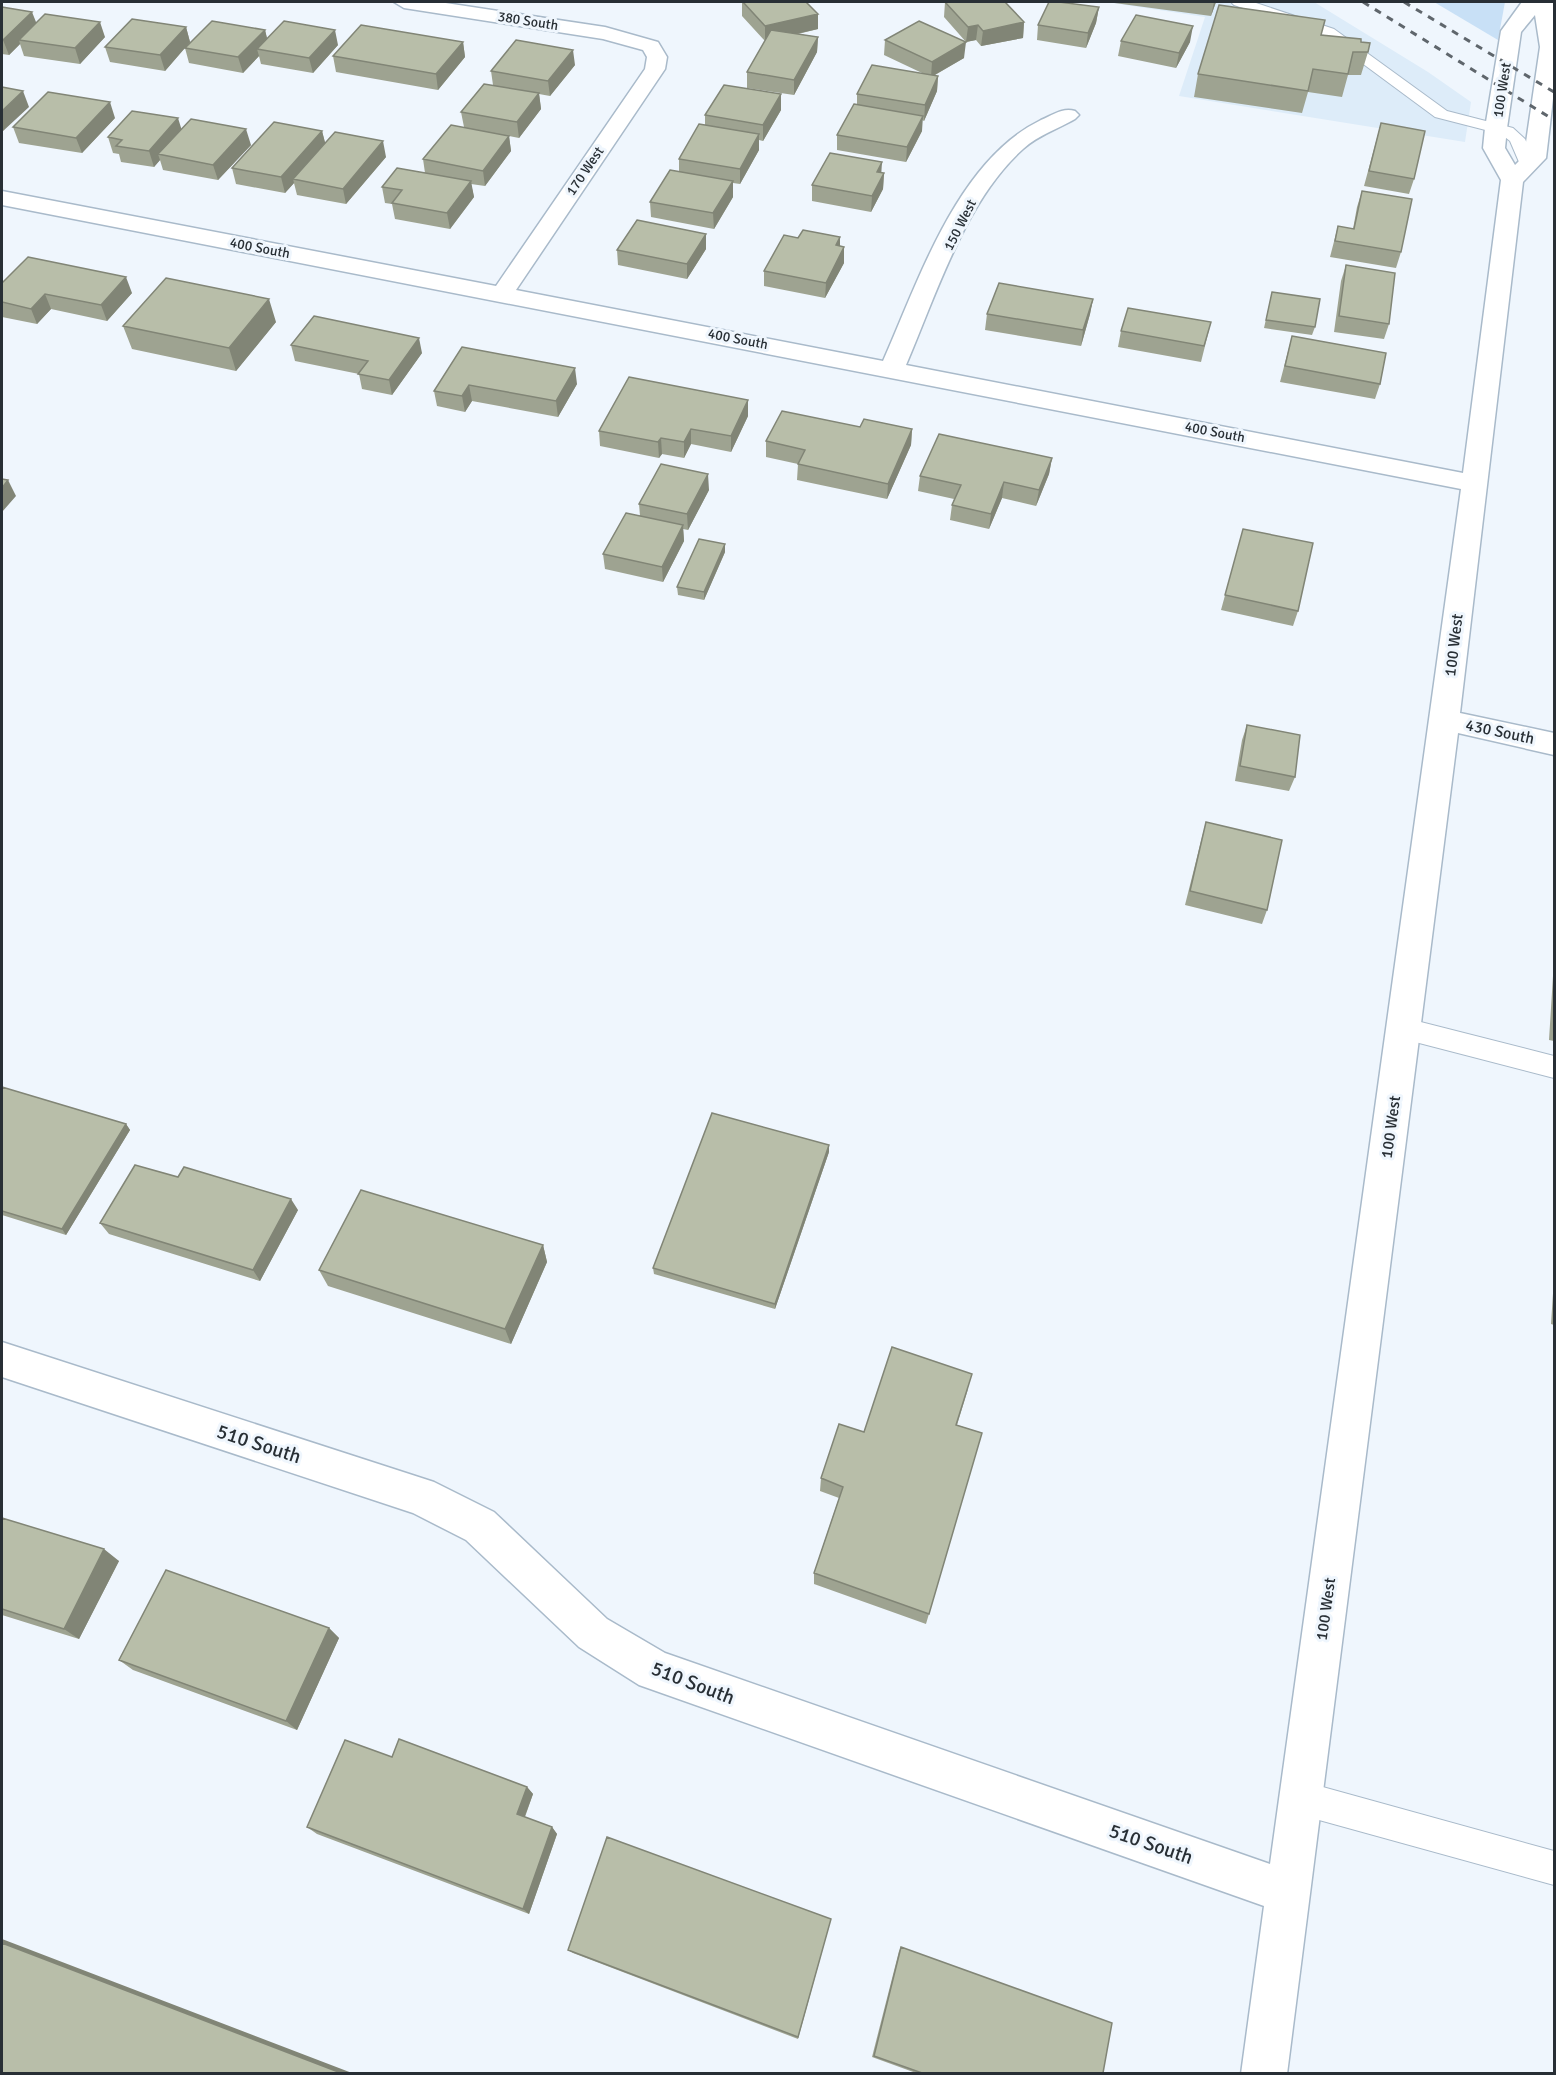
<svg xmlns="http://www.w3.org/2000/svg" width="1556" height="2075" font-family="Signika,sans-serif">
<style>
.built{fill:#ddecf9}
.green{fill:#c8e0f6}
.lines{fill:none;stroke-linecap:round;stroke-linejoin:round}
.service-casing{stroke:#a9baca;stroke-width:2}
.minor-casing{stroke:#a9baca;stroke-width:3}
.service{fill:#fff;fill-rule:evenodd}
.minor{fill:#fff;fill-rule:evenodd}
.rail{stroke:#5f666c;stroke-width:3;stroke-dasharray:7 7;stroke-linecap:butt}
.wall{fill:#9ea391}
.shaded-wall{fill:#818576}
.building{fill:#b8bea9;stroke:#818576;stroke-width:1.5}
.labels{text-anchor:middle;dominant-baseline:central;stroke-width:6;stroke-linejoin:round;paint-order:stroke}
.far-street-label{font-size:14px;fill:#282f35;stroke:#eff6fd}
.street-label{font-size:16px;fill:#282f35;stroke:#eff6fd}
.near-street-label{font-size:20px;fill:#282f35;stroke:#eff6fd}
</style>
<rect width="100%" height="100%" fill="#eff6fd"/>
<path class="built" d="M1106 2H1314L1428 72 1471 102 1465 142 1179 96 1205 17Z"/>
<path class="green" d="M1434 2H1505L1498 40Z"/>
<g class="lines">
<g class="service-casing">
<path id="service" d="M1231 2H1253L1334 29 1447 111 1513 128 1525 139 1536 165 1528 170 1522 169 1510 141 1501 134 1435 117 1324 35 1234 5Z
M1405 1018 1554 1056V1078L1396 1037 1392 1029 1396 1021Z
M1301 1781 1554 1851V1885L1301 1815 1289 1810 1284 1798 1289 1786Z"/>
</g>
<g class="minor-casing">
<path id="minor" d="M394 2H439L605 27 658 42 667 57 665 69 516 290 883 361C919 280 957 161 1041 120 1053 115 1063 107 1075 111L1079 115 1075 119C1058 129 1038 135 1023 149 965 201 936 295 906 365L1463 473 1501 180 1483 148 1485 128 1501 31 1522 2H1554V90L1546 158 1523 182 1460 713 1554 733V755L1458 733 1287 2074H1241L1264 1906 639 1685 579 1647 466 1540 413 1513 2 1377V1342L434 1482 494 1512 607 1619 665 1653 1270 1864 1461 489 2 205V191L496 286 645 69 647 57 643 50 603 39 404 8ZM1535 15 1540 47 1524 156 1515 165 1505 148 1507 128 1521 32Z"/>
</g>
<use href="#service" class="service"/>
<use href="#minor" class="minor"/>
<path class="rail" d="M1363 2 1554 120
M1404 2 1554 92"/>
</g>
<path class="wall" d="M742 2H806L818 29 798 34 818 37 817 52 794 95 747 88V72L765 41 742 16Z
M945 2 1024 22 1023 38 981 46 976 40 966 42 944 17Z
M1107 2H1216L1211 16Z
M2 7 36 23 105 37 80 64 24 56 20 44 9 55 2 54Z
M1099 7 1096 23 1086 48 1037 40 1038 25Z
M186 27 190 42 265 30 267 39 338 45 313 73 261 64 259 56 243 73 189 63 185 48 165 71 110 62 105 47Z
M1321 35 1361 42 1368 52 1361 75H1348L1342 97 1308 92 1302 113 1194 97 1198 74Z
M885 40 964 58 935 75 938 76 937 91 924 121 922 120V131L906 162 837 150V135L857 105V94L922 73 884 55Z
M1121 41 1190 42 1176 68 1118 56Z
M463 42 465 57 438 90 336 72 333 56Z
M575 65 550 96 539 94 541 109 519 138 509 136 511 151 485 186 471 184 474 197 450 229 395 219 392 204 385 203 382 187 425 173 423 159 464 127 461 112 493 85 491 71Z
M781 110 763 141 759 140V150L740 184 733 183V197L714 229 651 217 650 202 679 171V159L705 125V115Z
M115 118 82 153 19 143 13 127Z
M1381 123 1414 179 1409 194 1364 186Z
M181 129 251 145 218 180 163 170 160 160 154 167 121 162 119 154 113 153 108 137Z
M322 131 325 143 386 157 346 204 297 195 294 183 285 193 236 184 232 168Z
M881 172 884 173 883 189 871 212 812 201V185Z
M1362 191 1401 252 1396 268 1330 257 1338 226 1353 229 1357 207Z
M706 234V249L687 279 618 265 617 250Z
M840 246 844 247V263L825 298 764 286V271Z
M1346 265 1389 324 1384 339 1334 332 1341 281Z
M2 283 132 293 107 321 51 309 37 324 2 317Z
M1272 292 1315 327 1312 335 1264 328Z
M1093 299 1090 314 1081 346 985 330 987 314Z
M276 322 236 371 132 349 123 326Z
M1211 322 1201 362 1118 347 1121 331Z
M1292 336 1380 384 1375 399 1280 382Z
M291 345 422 353 392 395 362 389 359 374 295 361Z
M462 347 577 384 558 417 472 401 465 412 437 406 434 391Z
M748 400V416L731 452 691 444 684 458 662 454 659 458 600 446 599 431Z
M860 427 912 429 911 445 887 499 797 480 798 464 766 457V441Z
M1052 458 1049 474 1036 506 1002 498 989 529 950 520 952 505 954 499 918 491 920 476Z
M709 490 688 530 683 529 684 541 663 582 605 569 603 554 640 516 639 504Z
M725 544V552L704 600 678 595 677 587Z
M1239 544 1298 611 1293 626 1221 610Z
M1247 725 1295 777 1289 791 1235 781 1242 740Z
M1206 822 1267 910 1262 924 1185 905 1202 837Z
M1554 960V1041L1549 1040Z
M2 1087 126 1124 130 1130 66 1235 2 1215Z
M829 1152 775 1309 654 1274 653 1268Z
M298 1210 260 1281 109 1234 100 1223Z
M543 1245 547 1262 511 1344 328 1286 319 1270Z
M1554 1278V1325L1551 1324Z
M968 1389 957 1425 982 1433 926 1624 814 1584V1573L839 1498 820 1491 821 1478 864 1432Z
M2 1518 119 1561 79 1639 2 1615Z
M329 1628 339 1638 297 1730 133 1670 119 1660Z
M392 1757 527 1787 533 1794 525 1817 552 1827 557 1834 529 1914 317 1834 307 1827Z
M831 1919 798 2039 573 1953 568 1950Z
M901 1947 1103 2073H916L872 2057 899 1951Z"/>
<path class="shaded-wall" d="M1214 2H1216L1211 16Z
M1099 7 1096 23 1086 48 1088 33Z
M32 12 38 27 19 40 20 44 9 55 3 40Z
M818 14V29L765 41V26Z
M100 22 105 37 80 64 75 48Z
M1024 22 1023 38 981 46 983 31Z
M978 25 976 40 966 42 968 27Z
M1193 26 1190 42 1176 68 1179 53Z
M186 27 190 42 165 71 160 55Z
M265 30 269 46 257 49 259 56 243 73 238 57Z
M335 30 338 45 313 73 309 58Z
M818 37 817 52 794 95V80Z
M463 42 465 57 438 90 436 74Z
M966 42 964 58 931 77 932 62Z
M573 50 575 65 550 96 548 81Z
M938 76 937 91 924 121 925 105Z
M23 91 29 107 2 132V111Z
M539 93 541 109 519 138 517 122Z
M781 94V110L763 141V125Z
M110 102 115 118 82 153 76 138Z
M923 116 922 131 906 162 907 147Z
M178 118 183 134 158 154 160 160 154 167 149 151Z
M246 129 251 145 218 180 213 165Z
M322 131 326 146 293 179 294 183 285 193 281 177Z
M759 134V150L740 184V169Z
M509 136 511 151 485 186 483 171Z
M383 141 386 157 346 204 343 189Z
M882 162 881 178 877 172Z
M884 173 883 189 871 212 872 196Z
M471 181 474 197 450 229 447 213Z
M733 181V197L714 229 713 213Z
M706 234V249L687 279V264Z
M840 237V252L836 245Z
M844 247V263L825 298 826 283Z
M126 277 132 293 107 321 101 305Z
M45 294 51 309 37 324 31 309Z
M269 299 276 322 236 371 229 348Z
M1093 299 1090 314 1081 346 1083 330Z
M419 338 422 353 392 395 389 380Z
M575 368 577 384 558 417 556 401Z
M469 385 472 401 465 412 462 396Z
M748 400V416L731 452V436Z
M691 429V444L684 458V442Z
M912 429 911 445 887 499 888 484Z
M661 438 662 454 659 458 658 442Z
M1052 458 1049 474 1036 506 1039 490Z
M708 474 709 490 688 530 687 514Z
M8 480 16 496 2 512V488Z
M1004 482 1002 498 989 529 991 514Z
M683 525 684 541 663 582 662 567Z
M725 544V552L704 600V592Z
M126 1124 130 1130 66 1235 62 1229Z
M829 1145V1152L775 1309V1304Z
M291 1199 298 1210 260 1281 253 1270Z
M543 1245 547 1262 511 1344 505 1329Z
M104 1549 119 1561 79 1639 64 1629Z
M329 1628 339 1638 297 1730 286 1721Z
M527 1787 533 1794 523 1821 517 1814Z
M552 1827 557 1834 529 1914 523 1909Z
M2 1939 352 2073H341L2 1943Z"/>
<path class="building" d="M743 2H806L818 14 765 26Z
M945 2H1005L1024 22 983 31 978 25 968 27Z
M1049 2H1059L1099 7 1088 33 1038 25Z
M1219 5 1325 20 1321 35 1361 39V42L1370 43 1368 52H1353L1348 74 1313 69 1308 91 1198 74Z
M2 7 32 12 3 40H2Z
M45 14 100 22 75 48 19 40Z
M1136 15 1193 26 1179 53 1121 41Z
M132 19 186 27 160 55 105 47Z
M212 21 265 30 238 57 185 48Z
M284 21 335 30 309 58 257 49Z
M919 21 966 42 932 62 885 40Z
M361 25 463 42 436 74 333 56Z
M771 30 818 37 794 80 747 72Z
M516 40 573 50 548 81 491 71Z
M872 65 938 76 925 105 857 94Z
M484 84 539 93 517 122 461 112Z
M724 85 781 94 763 125 705 115Z
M2 87 23 91 2 111Z
M48 92 110 102 76 138 13 127Z
M854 104 923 116 907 147 837 135Z
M132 111 178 118 149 151 116 146 122 140 108 137Z
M191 119 246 129 213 165 158 154Z
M274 122 322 131 281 177 232 168Z
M1381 123 1425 131 1414 179 1369 171Z
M699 124 759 134 740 169 679 159Z
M451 125 509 136 483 171 423 159Z
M335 132 383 141 343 189 293 179Z
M830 153 882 162 877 172 884 173 872 196 812 185Z
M397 168 471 181 447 213 392 203 402 190 382 187Z
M670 170 733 181 713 213 650 202Z
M1362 191 1412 199 1401 252 1335 241 1338 226 1354 229Z
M637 220 706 234 687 264 617 250Z
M803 230 840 237 836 245 844 247 826 283 764 271 784 235 798 238Z
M28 257 126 277 101 305 45 294 31 309 2 302V283Z
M1346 265 1395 273 1389 324 1339 316Z
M166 278 269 299 229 348 123 326Z
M999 283 1093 299 1083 330 987 314Z
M1272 292 1320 299 1315 327 1266 320Z
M1128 308 1211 322 1204 346 1121 331Z
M314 316 419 338 389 380 358 374 368 361 291 345Z
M1292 336 1386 353 1380 384 1285 366Z
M462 347 575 368 556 401 469 385 462 396 434 391Z
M629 377 748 400 731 436 691 429 684 442 661 438 658 442 599 431Z
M782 411 860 427 864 419 912 429 888 484 798 464 805 450 766 441Z
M939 434 1052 458 1039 490 1004 482 991 514 952 505 961 485 920 476Z
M661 464 708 474 687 514 639 504Z
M2 479 8 480 2 488Z
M626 513 683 525 662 567 603 554Z
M1243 529 1313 543 1298 611 1225 595Z
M699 539 725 544 704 592 677 587Z
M1247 725 1300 735 1295 777 1240 766Z
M1206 822 1282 840 1267 910 1190 891Z
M2 1087 126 1124 62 1229 2 1211Z
M712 1113 829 1145 775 1304 653 1268Z
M135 1165 178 1177 184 1167 291 1199 253 1270 100 1223Z
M361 1190 543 1245 505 1329 319 1270Z
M892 1347 972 1374 956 1425 982 1433 929 1614 814 1573 843 1487 821 1478 839 1424 864 1432Z
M2 1518 104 1549 64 1629 2 1609Z
M166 1570 329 1628 286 1721 119 1660Z
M399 1739 527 1787 517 1814 552 1827 523 1909 307 1827 345 1740 392 1757Z
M607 1837 831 1919 798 2037 568 1950Z
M2 1943 341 2073H2Z
M901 1947 1112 2023 1103 2073H922L874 2056Z"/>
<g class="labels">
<g class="far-street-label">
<text transform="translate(528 21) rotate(9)">380 South</text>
<text transform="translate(1502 90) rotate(-81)">100 West</text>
<text transform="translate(585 171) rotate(-56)">170 West</text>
<text transform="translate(960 225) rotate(-63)">150 West</text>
<text transform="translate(260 248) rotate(11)">400 South</text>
<text transform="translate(738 339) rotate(11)">400 South</text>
<text transform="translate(1215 432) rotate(11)">400 South</text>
</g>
<g class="street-label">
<text transform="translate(1454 645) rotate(-83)">100 West</text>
<text transform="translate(1500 732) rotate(12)">430 South</text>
<text transform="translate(1391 1127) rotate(-82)">100 West</text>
<text transform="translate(1326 1609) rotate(-82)">100 West</text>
</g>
<g class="near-street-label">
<text transform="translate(259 1444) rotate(18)">510 South</text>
<text transform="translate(693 1683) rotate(21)">510 South</text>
<text transform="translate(1151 1844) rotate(19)">510 South</text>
</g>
</g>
<rect width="1556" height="2075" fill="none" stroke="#282f35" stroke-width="6"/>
</svg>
